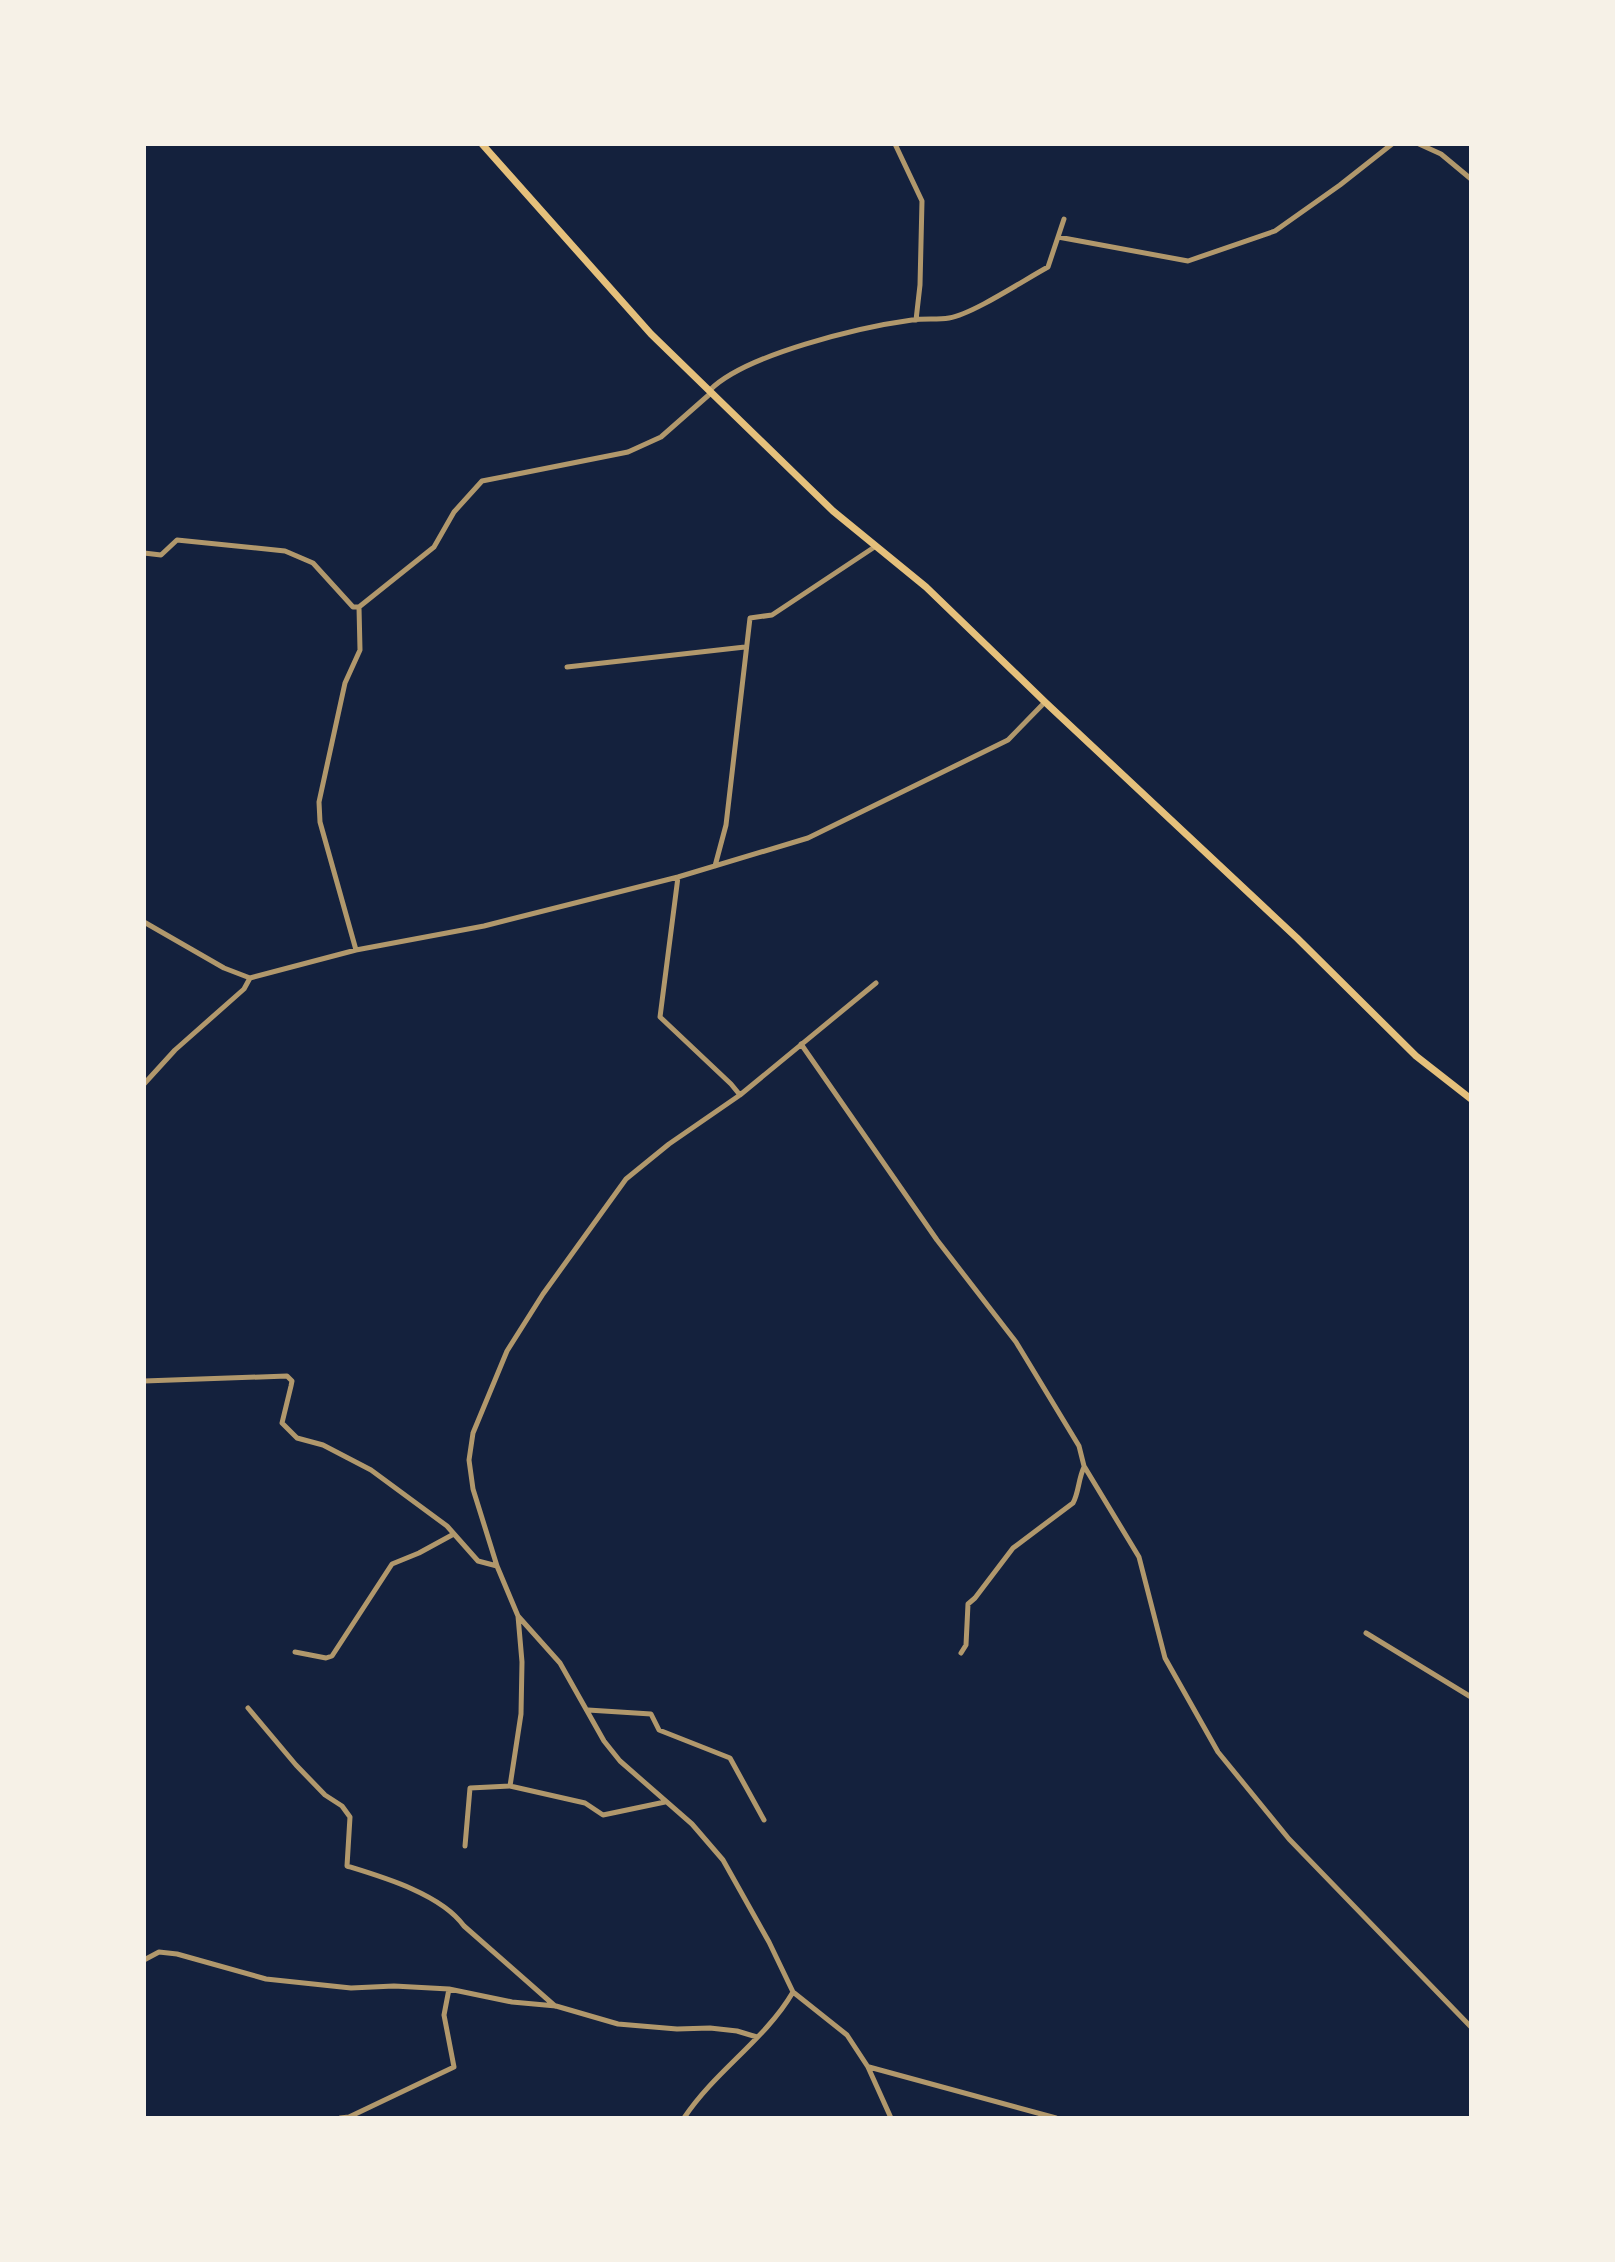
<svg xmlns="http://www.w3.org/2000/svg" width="1615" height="2262" font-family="'Roboto Condensed',sans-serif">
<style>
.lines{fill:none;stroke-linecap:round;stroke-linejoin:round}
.minor{stroke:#b1986c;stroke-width:5}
.primary{stroke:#e5c07b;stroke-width:7}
</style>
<rect width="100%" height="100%" fill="#14213d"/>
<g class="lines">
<path class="minor" d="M895 144 922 201 920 285 916 320
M1419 144 1441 154 1471 179
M1058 237 1188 261 1275 231 1340 185 1392 144
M710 390C746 354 861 327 912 320 925 318 937 320 949 318 973 314 1024 280 1048 267L1064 219
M144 553 161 555 177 540 285 551 313 563 353 607H359L360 650 345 683 319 802 320 822 356 950
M359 607 434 547 454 512 482 481 628 452 661 437 711 393
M567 667 745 647
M715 866 726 825 750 618 772 615 876 546
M144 922 224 968 250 978
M801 1044 937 1240 1016 1342 1079 1446 1084 1466 1139 1557 1165 1658 1218 1752 1289 1839 1471 2027
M144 1084 175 1050 244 989 250 978 356 950 484 926 678 877 808 838 1008 740 1045 702
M740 1095 876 983
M144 1381 287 1376 292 1381 291 1386 282 1423 297 1438 323 1445 371 1470 447 1526 478 1561 497 1566
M518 1616 560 1663 604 1741 620 1761 692 1824 723 1860 769 1942 793 1992 847 2035 868 2067 891 2118
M1366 1633 1471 1697
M295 1652 326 1658 332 1656 392 1564 419 1553 452 1535
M961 1653 966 1645 968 1604 975 1598 1013 1548 1073 1503C1079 1492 1078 1480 1084 1467
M248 1708 296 1765 325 1795 342 1806 350 1817 347 1866C383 1877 441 1894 464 1926L555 2006
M588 1710 651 1714 659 1730 730 1758 764 1820
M510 1786 585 1803 603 1815 665 1802
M465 1846 470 1788 510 1786 521 1714 522 1662 518 1616 497 1566 473 1489 469 1460 473 1433 507 1351 543 1294 626 1179 669 1144 740 1095 731 1084 660 1017 678 877
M144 1960 159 1952 177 1954 266 1979 351 1988 394 1986 449 1989 512 2002 556 2006 618 2024 677 2029 710 2028 737 2031 757 2037
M869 2067 1056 2118
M340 2118 349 2117 454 2067 444 2015 449 1989
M684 2118C715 2071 765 2040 793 1992"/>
<path class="primary" d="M482 144 651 334 833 511 926 587 1045 702 1297 938 1416 1056 1471 1099"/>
</g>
<rect width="1615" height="2262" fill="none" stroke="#f6f1e7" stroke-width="292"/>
</svg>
